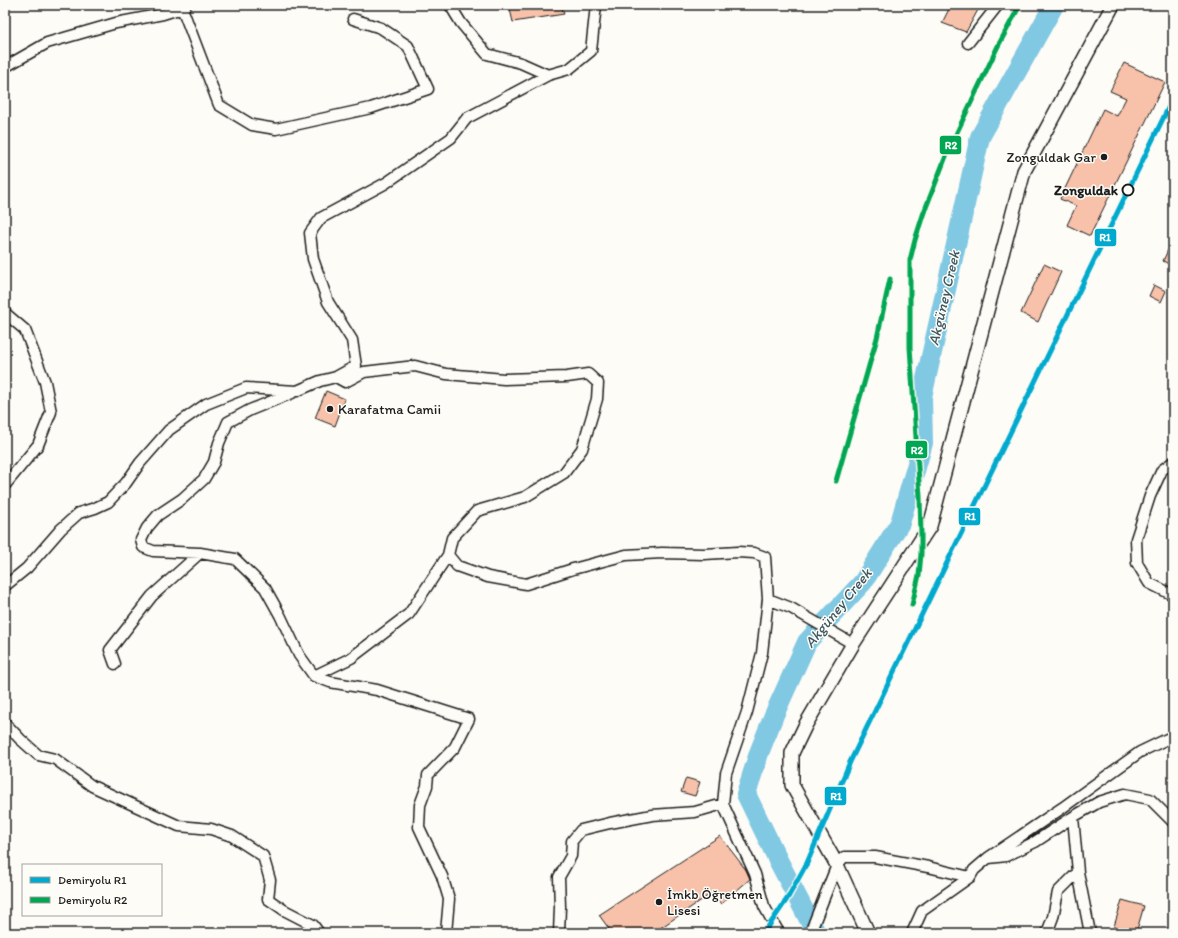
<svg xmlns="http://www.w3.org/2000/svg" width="1178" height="938" font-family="Itim,sans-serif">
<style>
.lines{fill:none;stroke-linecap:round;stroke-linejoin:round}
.river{stroke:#81c8e2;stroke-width:20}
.building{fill:#f8c2aa;stroke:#1c1c1c}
.minor-casing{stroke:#1c1c1c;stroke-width:13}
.tertiary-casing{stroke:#1c1c1c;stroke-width:16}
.minor{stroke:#fdfcf7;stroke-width:10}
.tertiary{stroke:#fdfcf7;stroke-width:13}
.rail-1-casing{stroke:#fdfcf7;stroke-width:8}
.rail-2-casing{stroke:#fdfcf7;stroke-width:8}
.rail-1{stroke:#00a9ce;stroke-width:5}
.rail-2{stroke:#00a651;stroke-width:5}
.poi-dot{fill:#1c1c1c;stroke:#fdfcf7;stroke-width:1.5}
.stop-dot{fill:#fdfcf7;stroke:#1c1c1c;stroke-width:2}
.labels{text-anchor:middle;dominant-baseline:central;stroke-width:3;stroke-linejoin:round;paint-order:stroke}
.poi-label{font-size:14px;fill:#1c1c1c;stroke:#fdfcf7;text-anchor:start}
.stop-label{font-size:14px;font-weight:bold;fill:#1c1c1c;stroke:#fdfcf7;text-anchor:end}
.water-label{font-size:15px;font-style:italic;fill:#3f5861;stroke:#fdfcf7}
.line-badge{stroke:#fdfcf7;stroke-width:1.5}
.badge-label{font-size:11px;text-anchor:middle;font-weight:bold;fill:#fff}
</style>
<rect width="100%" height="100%" fill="#fdfcf7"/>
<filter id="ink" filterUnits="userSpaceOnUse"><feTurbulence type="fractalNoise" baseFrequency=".025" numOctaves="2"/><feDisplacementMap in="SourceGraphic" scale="8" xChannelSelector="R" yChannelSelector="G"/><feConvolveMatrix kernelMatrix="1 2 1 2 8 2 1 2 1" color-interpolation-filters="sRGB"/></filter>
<g filter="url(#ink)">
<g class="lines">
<path class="river" d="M816 933 779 862 746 794 759 753 774 715 807 642 863 582 900 523 923 443 922 397 980 137 1054 5"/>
</g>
<path class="building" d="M509 5H561L564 14 513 22Z
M951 5H971L979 8 966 32 942 23Z
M1124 63 1165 82 1090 236 1067 225 1076 206 1060 199 1103 109 1117 116 1126 98 1110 91Z
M1173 239V266L1163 261Z
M1044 264 1061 272 1038 322 1021 313Z
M1154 285 1166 291 1161 302 1149 296Z
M326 391 345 399 335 426 315 418Z
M686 778 700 782 695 796 681 792Z
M720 836 746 870 750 879 721 904 712 893 653 933H612L599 915Z
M1122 900 1144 906 1136 933H1112Z"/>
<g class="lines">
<g class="minor-casing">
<path id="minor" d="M450 5 461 23 487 54 521 63 548 75
M182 8 219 105 252 125 276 129 371 108 428 89 408 46 381 28 353 19
M968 43 998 5
M5 67 47 43 116 23 163 14 182 8 186 5
M5 313 25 330 45 382 51 412 38 445 5 485
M336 377 345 382 364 372 415 366 446 374 504 379 567 377 588 374 598 383 597 399 582 449 564 473 525 497 477 511 452 538 448 555 457 566 488 577 526 584 573 569 626 555 662 553 704 554 738 552 754 553 765 557 768 599
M292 393 250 410 228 422 219 443 214 462 204 479 182 499 158 515 147 528 141 540 143 547 153 551 200 553 235 559 265 588 280 615 299 655 314 676 330 682 377 690 469 719 455 747 428 775 427 786 420 805 419 827 442 876 449 899 446 933
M1173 462 1162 470 1150 496 1136 539 1137 563 1149 583 1173 595
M5 586 27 568 61 529 79 513 95 508 108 502 126 483 140 463 169 430 206 404 246 388 297 391 320 381 336 377 356 366 352 340 328 302 313 259 310 233 321 218 386 183 451 138 467 118 548 75 569 69 591 51 596 5
M115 664 110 650 152 596 200 553
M314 676 351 658 409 614 448 555
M5 723 20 739 38 755 55 759 92 786 179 826 211 829 232 836 263 856 270 880 268 899 284 910 313 925 319 933
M1073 817 1078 872 1090 933
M989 858 1006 856 1035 842 1073 817 1099 802 1125 794 1150 799 1173 822
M559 933 560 907 559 877 571 856 572 841 581 830 610 823 652 815 695 812 723 804
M779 933 764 906 755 874 723 804 726 773 747 712 762 653 768 599 791 608 853 644
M810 933 837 865 844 857H875L928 867 970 877
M912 933 922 911 970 877 974 870 988 858 1062 808 1140 752 1167 739 1173 738
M1047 933 1053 917 1058 892 1078 872"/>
</g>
<g class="tertiary-casing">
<path id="tertiary" d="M868 933 837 865 792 785V753L806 724 853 644 930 526 1024 171 1113 5"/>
</g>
<use href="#minor" class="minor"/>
<use href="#tertiary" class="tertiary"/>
<g class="rail-1-casing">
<path id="rail-1" d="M764 933 787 899 807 863 850 762 1173 98"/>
</g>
<g class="rail-2-casing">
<path id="rail-2" d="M836 481 877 338 890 279
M912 605 919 575 921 554V534L920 497 910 347V260L915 240 923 215 948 151 998 46 1020 5"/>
</g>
<use href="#rail-1" class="rail-1"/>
<use href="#rail-2" class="rail-2"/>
</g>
</g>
<g class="poi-dot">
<circle cx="1104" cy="157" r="4"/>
<circle cx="330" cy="409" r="4"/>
<circle cx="659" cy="902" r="4"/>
</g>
<circle class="stop-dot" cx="1128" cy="190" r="5.5"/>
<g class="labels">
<g class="poi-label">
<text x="1096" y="157" text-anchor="end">Zonguldak Gar</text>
<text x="338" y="409">Karafatma Camii</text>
<text x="667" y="894">İmkb Öğretmen<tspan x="667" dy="16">Lisesi</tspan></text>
</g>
<g class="stop-label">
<text x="1118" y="190">Zonguldak</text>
</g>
<g class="water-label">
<text transform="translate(944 298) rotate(-77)">Akgüney Creek</text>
<text transform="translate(838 608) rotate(-51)">Akgüney Creek</text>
</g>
</g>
<g class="line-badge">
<rect x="939" y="135" width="23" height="20" rx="4" fill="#00a651"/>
<rect x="1094" y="228" width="23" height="19" rx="4" fill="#00a9ce"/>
<rect x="905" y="440" width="23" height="19" rx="4" fill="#00a651"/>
<rect x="958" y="507" width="23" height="19" rx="4" fill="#00a9ce"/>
<rect x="824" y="786" width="23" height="20" rx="4" fill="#00a9ce"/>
</g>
<g class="badge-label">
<text x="951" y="149">R2</text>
<text x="1105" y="241">R1</text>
<text x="917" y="454">R2</text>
<text x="970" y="520">R1</text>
<text x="836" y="800">R1</text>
</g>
<rect width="1178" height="938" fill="none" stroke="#fdfcf7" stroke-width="20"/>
<rect x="10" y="10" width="1158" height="918" fill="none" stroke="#1c1c1c" stroke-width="1.5" filter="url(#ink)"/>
<rect x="22" y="864" width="140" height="52" fill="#fdfcf7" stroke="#a3a29f"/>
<rect x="30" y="877" width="20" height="6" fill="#00a9ce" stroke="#a3a29f"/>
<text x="58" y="884" font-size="12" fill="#1c1c1c">Demiryolu R1</text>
<rect x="30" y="897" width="20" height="6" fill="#00a651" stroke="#a3a29f"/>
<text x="58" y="904" font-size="12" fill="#1c1c1c">Demiryolu R2</text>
</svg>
